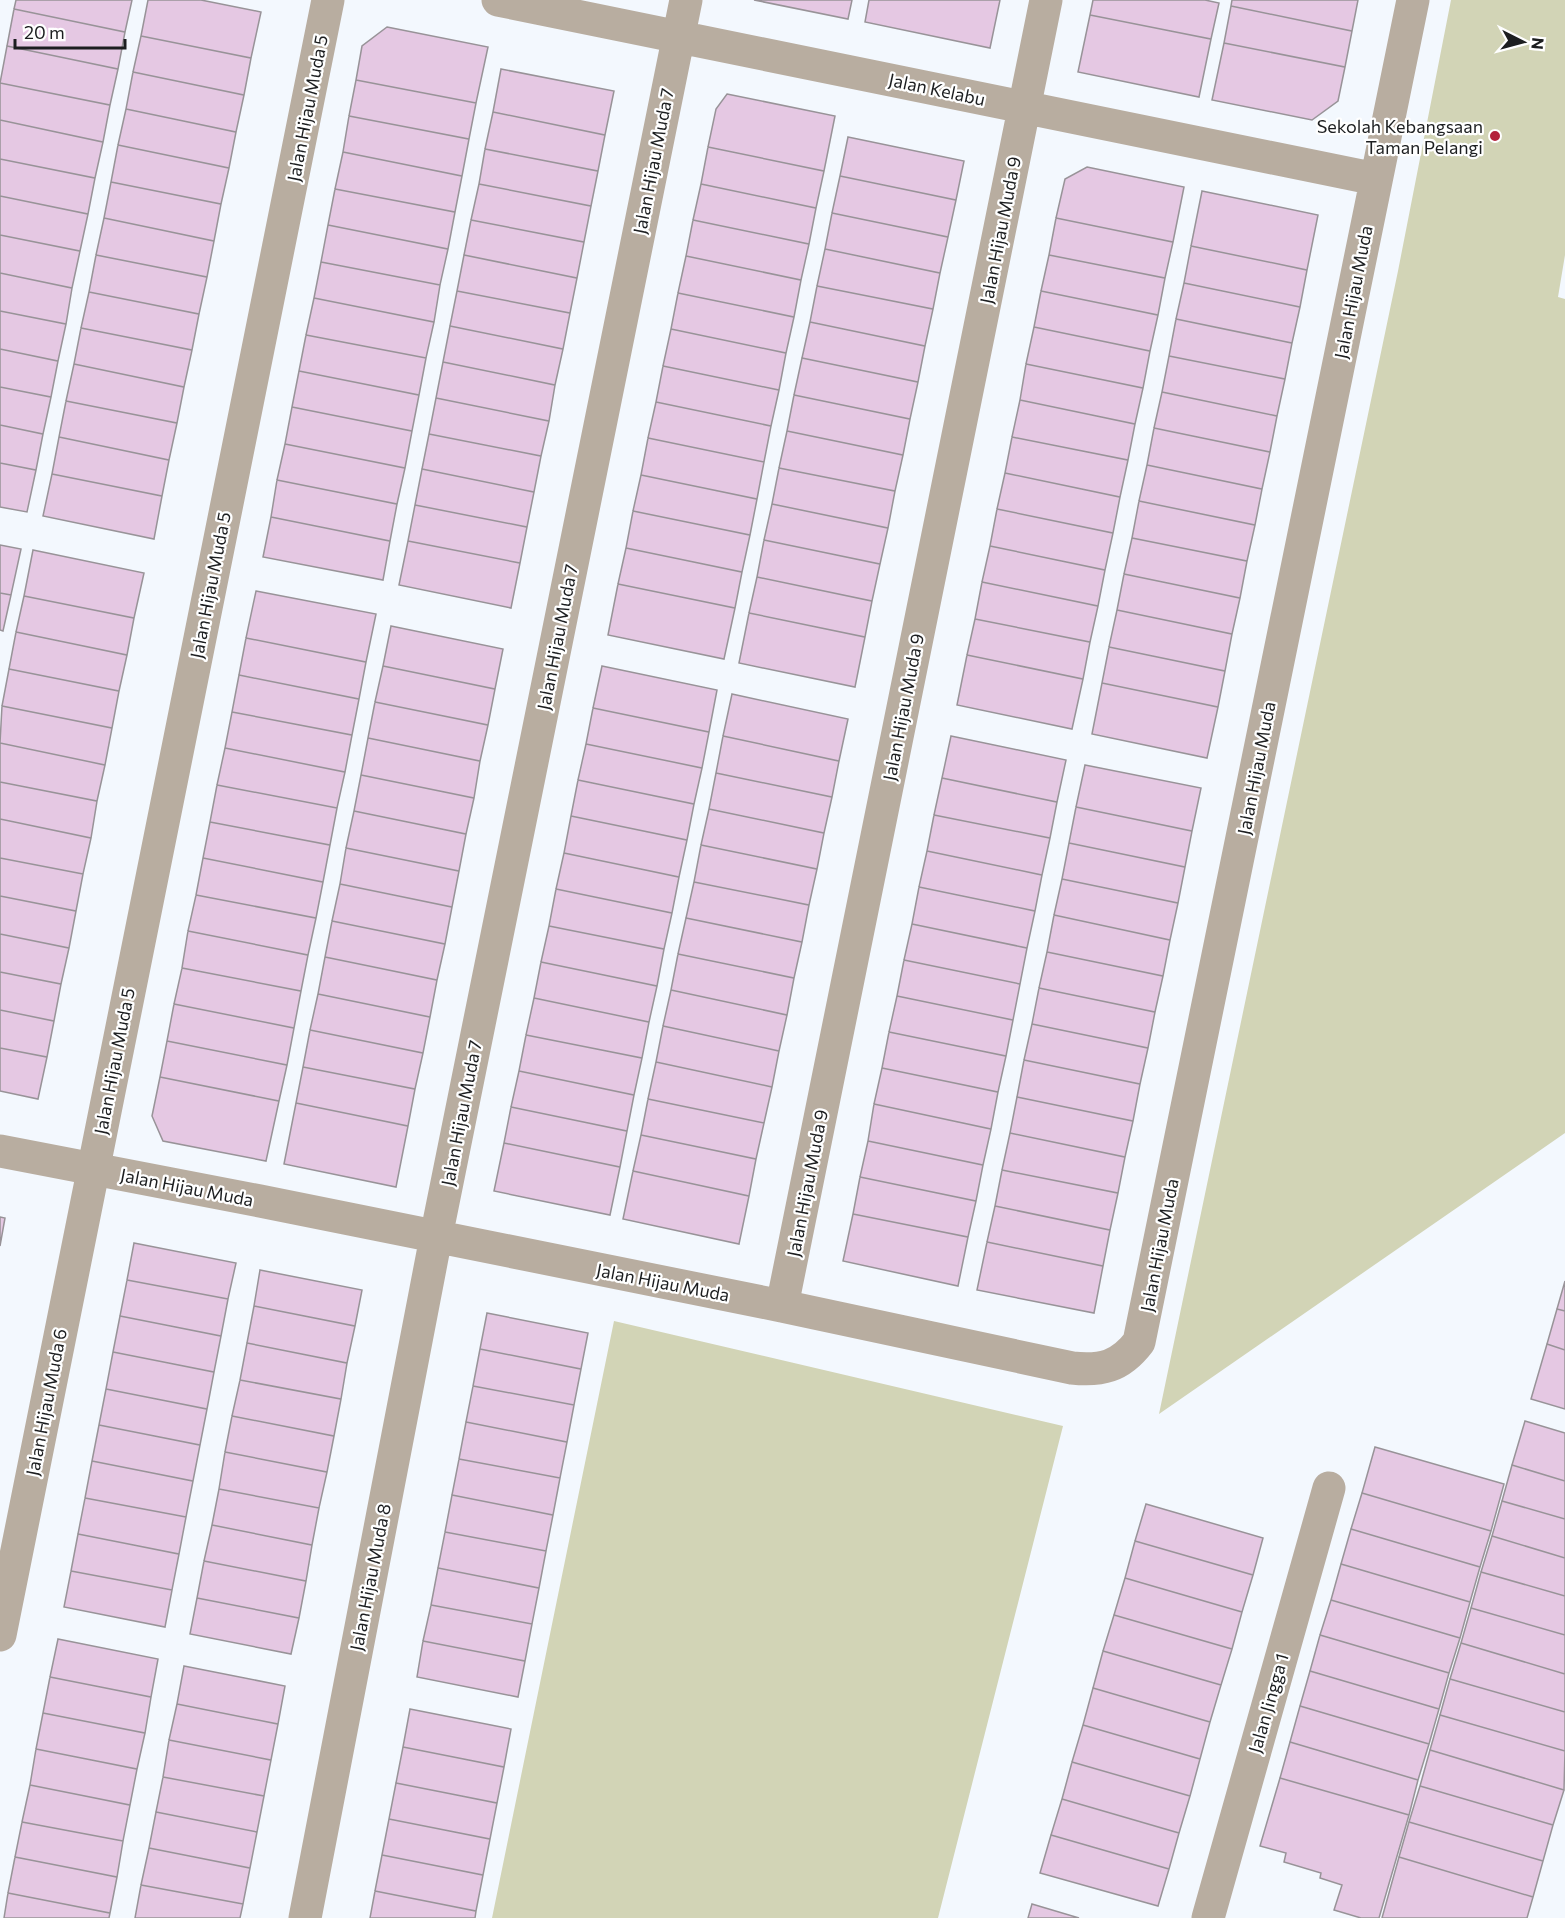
<svg xmlns="http://www.w3.org/2000/svg" width="1565" height="1918" font-family="Commissioner,sans-serif">
<style>
.green{fill:#d2d4b6}
.building{fill:#e5c8e3;stroke:#989398;stroke-width:1.5}
.lines{fill:none;stroke-linecap:round;stroke-linejoin:round}
.street{stroke:#b8ada0;stroke-width:33}
.poi-dot{fill:#b3203a;stroke:#fff;stroke-width:2}
.labels{text-anchor:middle;dominant-baseline:central;stroke-width:4.5;stroke-linejoin:round;paint-order:stroke}
.street-label{font-size:18px;fill:#1c1e20;stroke:#fff}
.poi-label{font-size:18px;fill:#1c1e20;stroke:#fff;text-anchor:end}
</style>
<rect width="100%" height="100%" fill="#f3f8fe"/>
<path class="green" d="M1451 0H1565V255L1558 297 1565 299V1133L1159 1414 1398 271Z
M614 1321 1063 1426 938 1918H492Z"/>
<path class="building" d="M16 0H132L125 32 14 9Z
M148 0H201L261 12 251 58 141 36Z
M754 0H852L848 19Z
M869 0H1000L990 48 865 22Z
M1093 0H1205L1219 3 1211 39 1090 15Z
M1232 0H1358L1352 31 1231 6Z
M1231 6 1352 31 1345 67 1224 43Z
M14 9 125 32 118 69 7 46Z
M1090 15 1211 39 1199 97 1078 72Z
M387 27 488 47 476 103 356 80 362 46Z
M141 36 251 58 244 95 133 72Z
M1224 43 1345 67 1338 101 1312 120 1212 100Z
M7 46 118 69 110 105 0 83Z
M501 69 614 91 605 135 493 112Z
M133 72 244 95 236 132 126 109Z
M356 80 476 103 469 139 349 116Z
M0 83 110 105 103 142 0 120Z
M727 94 835 116 824 171 708 147 716 109Z
M126 109 236 132 229 168 118 145Z
M493 112 605 135 598 171 485 149Z
M349 116 469 139 462 176 343 152Z
M0 120 103 142 95 178 0 159Z
M848 137 964 161 956 200 840 176Z
M118 145 229 168 221 204 111 182Z
M708 147 824 171 816 208 701 184Z
M485 149 598 171 591 206 479 184Z
M343 152 462 176 455 212 335 189Z
M0 159 95 178 88 214 0 196Z
M1087 167 1184 187 1173 242 1056 218 1065 179Z
M840 176 956 200 948 237 832 213Z
M111 182 221 204 214 241 104 218Z
M479 184 591 206 584 242 471 220Z
M701 184 816 208 809 244 693 220Z
M335 189 455 212 448 249 328 225Z
M1202 191 1318 215 1307 270 1191 246Z
M0 196 88 214 80 251 0 235Z
M832 213 948 237 940 273 825 249Z
M104 218 214 241 207 277 96 255Z
M1056 218 1173 242 1165 278 1049 255Z
M471 220 584 242 577 278 464 255Z
M693 220 809 244 801 280 686 256Z
M328 225 448 249 440 285 321 262Z
M0 235 80 251 72 288 0 273Z
M1191 246 1307 270 1300 307 1184 283Z
M825 249 940 273 933 309 817 286Z
M96 255 207 277 199 314 89 292Z
M464 255 577 278 570 313 457 291Z
M1049 255 1165 278 1158 315 1041 291Z
M686 256 801 280 794 317 678 293Z
M321 262 440 285 434 322 314 298Z
M0 273 72 288 66 324 0 311Z
M1184 283 1300 307 1292 343 1176 319Z
M817 286 933 309 925 346 810 322Z
M457 291 570 313 563 349 450 326Z
M1041 291 1158 315 1150 351 1034 327Z
M89 292 199 314 192 350 81 328Z
M678 293 794 317 786 353 671 329Z
M314 298 434 322 426 358 306 335Z
M0 311 66 324 58 361 0 349Z
M1176 319 1292 343 1285 379 1169 356Z
M810 322 925 346 918 382 802 358Z
M450 326 563 349 555 385 443 362Z
M1034 327 1150 351 1143 388 1026 364Z
M81 328 192 350 184 387 74 364Z
M671 329 786 353 779 390 663 366Z
M306 335 426 358 419 395 299 371Z
M0 349 58 361 51 397 0 387Z
M1169 356 1285 379 1277 416 1162 392Z
M802 358 918 382 910 419 794 395Z
M443 362 555 385 549 421 436 398Z
M74 364 184 387 177 423 66 401Z
M1026 364 1143 388 1135 424 1020 400Z
M663 366 779 390 771 426 656 402Z
M299 371 419 395 412 431 292 407Z
M0 387 51 397 43 434 0 425Z
M1162 392 1277 416 1270 452 1154 428Z
M794 395 910 419 903 455 787 431Z
M436 398 549 421 541 456 429 434Z
M1020 400 1135 424 1128 460 1012 437Z
M66 401 177 423 169 460 59 437Z
M656 402 771 426 764 462 648 438Z
M292 407 412 431 405 468 285 444Z
M0 425 43 434 36 470 0 463Z
M1154 428 1270 452 1262 489 1147 465Z
M787 431 903 455 895 491 779 468Z
M429 434 541 456 534 492 422 469Z
M59 437 169 460 162 496 52 474Z
M1012 437 1128 460 1120 497 1005 473Z
M648 438 764 462 757 499 641 475Z
M285 444 405 468 397 504 277 480Z
M0 463 36 470 27 512 0 507Z
M1147 465 1262 489 1255 525 1139 501Z
M779 468 895 491 888 528 772 504Z
M422 469 534 492 527 527 415 505Z
M1005 473 1120 497 1113 533 997 509Z
M52 474 162 496 154 539 43 516Z
M641 475 757 499 750 535 633 511Z
M277 480 397 504 390 541 271 517Z
M1139 501 1255 525 1247 561 1132 538Z
M772 504 888 528 880 564 764 540Z
M415 505 527 527 520 563 408 541Z
M997 509 1113 533 1105 570 990 546Z
M633 511 750 535 742 572 626 548Z
M271 517 390 541 383 580 263 557Z
M1132 538 1247 561 1240 598 1124 574Z
M764 540 880 564 872 601 757 577Z
M408 541 520 563 511 608 399 585Z
M0 545 21 549 11 595 0 593Z
M990 546 1105 570 1098 606 982 582Z
M626 548 742 572 735 608 618 584Z
M33 550 144 573 134 618 24 596Z
M1124 574 1240 598 1232 634 1117 610Z
M757 577 872 601 865 637 749 613Z
M982 582 1098 606 1090 642 975 619Z
M618 584 735 608 724 659 608 635Z
M256 591 376 614 366 662 246 638Z
M0 593 11 595 3 631 0 630Z
M24 596 134 618 127 655 16 632Z
M1117 610 1232 634 1225 671 1109 647Z
M749 613 865 637 855 687 739 663Z
M975 619 1090 642 1083 679 967 655Z
M391 626 503 649 495 689 383 666Z
M16 632 127 655 119 691 9 669Z
M246 638 366 662 359 699 239 675Z
M1109 647 1225 671 1218 707 1102 683Z
M967 655 1083 679 1072 729 957 705Z
M383 666 495 689 488 725 375 702Z
M602 666 717 690 709 732 593 708Z
M9 669 119 691 112 728 2 706Z
M239 675 359 699 352 735 232 712Z
M1102 683 1218 707 1207 758 1092 734Z
M732 694 848 719 839 761 723 736Z
M375 702 488 725 480 761 368 738Z
M2 706 112 728 105 765 0 743Z
M593 708 709 732 702 768 586 744Z
M232 712 352 735 345 772 225 748Z
M723 736 839 761 832 797 716 773Z
M951 736 1066 760 1057 802 942 778Z
M368 738 480 761 474 798 361 775Z
M0 743 105 765 97 801 0 782Z
M586 744 702 768 694 804 578 780Z
M225 748 345 772 337 808 217 785Z
M1085 765 1201 788 1192 831 1076 807Z
M716 773 832 797 824 833 709 809Z
M361 775 474 798 466 834 354 811Z
M942 778 1057 802 1050 838 934 815Z
M578 780 694 804 687 840 571 816Z
M0 782 97 801 91 838 0 819Z
M217 785 337 808 330 845 210 822Z
M1076 807 1192 831 1185 867 1069 843Z
M709 809 824 833 817 869 701 845Z
M354 811 466 834 459 871 346 848Z
M934 815 1050 838 1042 875 927 851Z
M571 816 687 840 679 877 564 853Z
M0 819 91 838 83 874 0 858Z
M210 822 330 845 323 882 203 858Z
M1069 843 1185 867 1178 903 1062 879Z
M701 845 817 869 809 905 694 882Z
M346 848 459 871 452 907 340 884Z
M927 851 1042 875 1035 911 919 887Z
M564 853 679 877 672 913 556 889Z
M0 858 83 874 76 911 0 896Z
M203 858 323 882 316 918 196 895Z
M1062 879 1178 903 1170 940 1054 915Z
M694 882 809 905 802 942 686 918Z
M340 884 452 907 445 944 332 921Z
M919 887 1035 911 1027 948 912 924Z
M556 889 672 913 664 949 549 926Z
M196 895 316 918 308 955 188 931Z
M0 896 76 911 69 948 0 934Z
M1054 915 1170 940 1163 976 1047 952Z
M686 918 802 942 794 978 678 954Z
M332 921 445 944 437 980 325 957Z
M912 924 1027 948 1020 984 904 960Z
M549 926 664 949 657 986 541 962Z
M188 931 308 955 301 991 182 968Z
M0 934 69 948 61 984 0 972Z
M1047 952 1163 976 1155 1012 1039 988Z
M678 954 794 978 787 1015 671 990Z
M325 957 437 980 430 1017 318 994Z
M904 960 1020 984 1013 1020 897 996Z
M541 962 657 986 649 1022 534 998Z
M182 968 301 991 294 1028 174 1004Z
M0 972 61 984 54 1021 0 1010Z
M1039 988 1155 1012 1148 1048 1032 1024Z
M671 990 787 1015 779 1051 663 1026Z
M318 994 430 1017 423 1053 310 1030Z
M897 996 1013 1020 1006 1056 889 1032Z
M534 998 649 1022 642 1058 526 1035Z
M174 1004 294 1028 287 1065 167 1041Z
M0 1010 54 1021 47 1057 0 1048Z
M1032 1024 1148 1048 1140 1084 1024 1060Z
M663 1026 779 1051 772 1087 656 1062Z
M310 1030 423 1053 415 1089 303 1067Z
M889 1032 1006 1056 998 1092 882 1068Z
M526 1035 642 1058 634 1095 519 1071Z
M167 1041 287 1065 279 1101 160 1077Z
M0 1048 47 1057 38 1099 0 1091Z
M1024 1060 1140 1084 1133 1121 1017 1097Z
M656 1062 772 1087 764 1123 648 1099Z
M303 1067 415 1089 408 1126 296 1103Z
M882 1068 998 1092 991 1129 874 1104Z
M519 1071 634 1095 627 1131 511 1107Z
M160 1077 279 1101 266 1161 163 1141 152 1116Z
M1017 1097 1133 1121 1125 1157 1010 1133Z
M648 1099 764 1123 756 1159 641 1135Z
M296 1103 408 1126 396 1187 284 1164Z
M874 1104 991 1129 983 1165 868 1141Z
M511 1107 627 1131 620 1167 504 1143Z
M1010 1133 1125 1157 1118 1193 1002 1170Z
M641 1135 756 1159 749 1196 633 1171Z
M868 1141 983 1165 976 1201 860 1177Z
M504 1143 620 1167 610 1215 494 1191Z
M1002 1170 1118 1193 1110 1230 995 1206Z
M633 1171 749 1196 739 1244 623 1219Z
M860 1177 976 1201 968 1237 853 1214Z
M995 1206 1110 1230 1103 1266 987 1242Z
M853 1214 968 1237 958 1286 843 1261Z
M0 1217 5 1218 0 1246Z
M987 1242 1103 1266 1094 1313 977 1290Z
M134 1243 236 1263 228 1299 127 1280Z
M260 1270 362 1290 355 1326 254 1306Z
M127 1280 228 1299 221 1336 120 1316Z
M1565 1281V1311L1557 1309Z
M254 1306 355 1326 347 1363 247 1343Z
M1557 1309 1565 1311V1350L1547 1344Z
M487 1313 588 1333 581 1369 480 1349Z
M120 1316 221 1336 214 1372 113 1352Z
M247 1343 347 1363 341 1399 240 1380Z
M1547 1344 1565 1350V1409L1531 1399Z
M480 1349 581 1369 574 1405 473 1386Z
M113 1352 214 1372 207 1409 106 1389Z
M240 1380 341 1399 334 1436 232 1416Z
M473 1386 574 1405 567 1442 466 1422Z
M106 1389 207 1409 200 1445 99 1425Z
M232 1416 334 1436 327 1472 225 1452Z
M1525 1421 1565 1433V1481L1512 1465Z
M466 1422 567 1442 560 1478 459 1459Z
M99 1425 200 1445 193 1481 92 1461Z
M1375 1447 1504 1484 1491 1531 1362 1493Z
M225 1452 327 1472 319 1508 219 1489Z
M459 1459 560 1478 553 1515 452 1495Z
M92 1461 193 1481 186 1517 85 1498Z
M1512 1465 1565 1481V1519L1502 1501Z
M219 1489 319 1508 312 1545 212 1525Z
M1362 1493 1491 1531 1480 1567 1351 1529Z
M452 1495 553 1515 546 1551 445 1532Z
M85 1498 186 1517 179 1554 78 1534Z
M1502 1501 1565 1519V1558L1492 1536Z
M1146 1504 1263 1538 1253 1575 1135 1541Z
M212 1525 312 1545 306 1581 204 1561Z
M1351 1529 1480 1567 1470 1602 1341 1564Z
M445 1532 546 1551 539 1588 438 1568Z
M78 1534 179 1554 172 1590 71 1571Z
M1492 1536 1565 1558V1596L1481 1572Z
M1135 1541 1253 1575 1242 1612 1125 1578Z
M204 1561 306 1581 299 1618 197 1598Z
M1341 1564 1470 1602 1460 1638 1331 1600Z
M438 1568 539 1588 532 1624 431 1605Z
M71 1571 172 1590 165 1627 64 1607Z
M1481 1572 1565 1596V1635L1471 1608Z
M1125 1578 1242 1612 1232 1649 1114 1615Z
M197 1598 299 1618 291 1654 190 1634Z
M1331 1600 1460 1638 1449 1673 1320 1635Z
M431 1605 532 1624 525 1661 423 1641Z
M1471 1608 1565 1635V1674L1461 1643Z
M1114 1615 1232 1649 1221 1685 1103 1651Z
M1320 1635 1449 1673 1439 1709 1310 1671Z
M58 1639 158 1659 151 1697 50 1677Z
M423 1641 525 1661 518 1697 417 1677Z
M1461 1643 1565 1674V1712L1450 1679Z
M1103 1651 1221 1685 1210 1722 1093 1688Z
M184 1666 285 1686 278 1724 177 1704Z
M1310 1671 1439 1709 1429 1744 1300 1706Z
M50 1677 151 1697 145 1733 43 1713Z
M1450 1679 1565 1712V1751L1440 1715Z
M1093 1688 1210 1722 1200 1759 1083 1725Z
M177 1704 278 1724 271 1760 169 1740Z
M1300 1706 1429 1744 1418 1780 1290 1742Z
M410 1709 511 1729 504 1767 403 1747Z
M43 1713 145 1733 137 1769 36 1749Z
M1440 1715 1565 1751 1564 1790 1430 1750Z
M1083 1725 1200 1759 1190 1796 1072 1762Z
M169 1740 271 1760 264 1796 163 1777Z
M1290 1742 1418 1780 1409 1815 1280 1778Z
M403 1747 504 1767 497 1803 396 1783Z
M36 1749 137 1769 130 1805 30 1785Z
M1430 1750 1564 1790 1553 1825 1420 1786Z
M1072 1762 1190 1796 1179 1833 1062 1799Z
M163 1777 264 1796 257 1832 156 1812Z
M1280 1778 1409 1815 1379 1918H1361L1334 1910 1342 1885 1320 1878 1321 1873 1284 1862 1286 1853 1260 1846Z
M396 1783 497 1803 490 1839 389 1819Z
M30 1785 130 1805 123 1841 22 1822Z
M1420 1786 1553 1825 1543 1861 1409 1822Z
M1062 1799 1179 1833 1169 1869 1051 1835Z
M156 1812 257 1832 250 1868 149 1848Z
M389 1819 490 1839 483 1875 382 1855Z
M22 1822 123 1841 117 1877 15 1857Z
M1409 1822 1543 1861 1533 1897 1399 1857Z
M1051 1835 1169 1869 1158 1906 1040 1873Z
M149 1848 250 1868 243 1904 141 1885Z
M382 1855 483 1875 476 1911 375 1891Z
M15 1857 117 1877 110 1913 8 1893Z
M1399 1857 1533 1897 1527 1918H1382Z
M141 1885 243 1904 240 1918H135Z
M375 1891 476 1911 475 1918H370Z
M8 1893 110 1913 109 1918H4Z
M1032 1904 1079 1918H1028Z"/>
<g class="lines">
<path class="street" d="M498 0 1376 179
M0 1151 260 1201 782 1306 1072 1368C1101 1371 1120 1367 1139 1342L1413 0
M782 1306 1046 0
M0 1635 328 0
M305 1918 436 1237 686 0
M1208 1918 1329 1488"/>
</g>
<circle class="poi-dot" cx="1495" cy="136" r="6"/>
<g class="labels">
<g class="street-label">
<text transform="translate(937 89) rotate(12)">Jalan Kelabu</text>
<text transform="translate(307 108) rotate(-79)">Jalan Hijau Muda 5</text>
<text transform="translate(653 161) rotate(-79)">Jalan Hijau Muda 7</text>
<text transform="translate(1000 230) rotate(-79)">Jalan Hijau Muda 9</text>
<text transform="translate(1353 292) rotate(-79)">Jalan Hijau Muda</text>
<text transform="translate(210 585) rotate(-79)">Jalan Hijau Muda 5</text>
<text transform="translate(557 637) rotate(-79)">Jalan Hijau Muda 7</text>
<text transform="translate(903 707) rotate(-79)">Jalan Hijau Muda 9</text>
<text transform="translate(1256 768) rotate(-79)">Jalan Hijau Muda</text>
<text transform="translate(114 1061) rotate(-79)">Jalan Hijau Muda 5</text>
<text transform="translate(461 1113) rotate(-79)">Jalan Hijau Muda 7</text>
<text transform="translate(807 1183) rotate(-79)">Jalan Hijau Muda 9</text>
<text transform="translate(187 1187) rotate(11)">Jalan Hijau Muda</text>
<text transform="translate(1159 1245) rotate(-79)">Jalan Hijau Muda</text>
<text transform="translate(663 1282) rotate(11)">Jalan Hijau Muda</text>
<text transform="translate(46 1402) rotate(-79)">Jalan Hijau Muda 6</text>
<text transform="translate(370 1577) rotate(-79)">Jalan Hijau Muda 8</text>
<text transform="translate(1268 1703) rotate(-74)">Jalan Jingga 1</text>
</g>
<g class="poi-label">
<text x="1483" y="126">Sekolah Kebangsaan<tspan x="1483" dy="21">Taman Pelangi</tspan></text>
</g>
</g>
<g transform="translate(1523 42) rotate(96)" stroke="#ffffff" stroke-width="4.5" paint-order="stroke">
<path d="M0-4.5L10 22L0 15L-10 22Z" fill="#1c1e20"/>
<text y="-9" font-size="16" font-weight="bold" text-anchor="middle" fill="#1c1e20">N</text>
</g>
<path d="M15 39v9h110v-9" fill="none" stroke="#1c1e20" stroke-width="3"/>
<text x="24" y="39" font-size="18" fill="#1c1e20" stroke="#ffffff" stroke-width="4.5" paint-order="stroke">20 m</text>
</svg>
